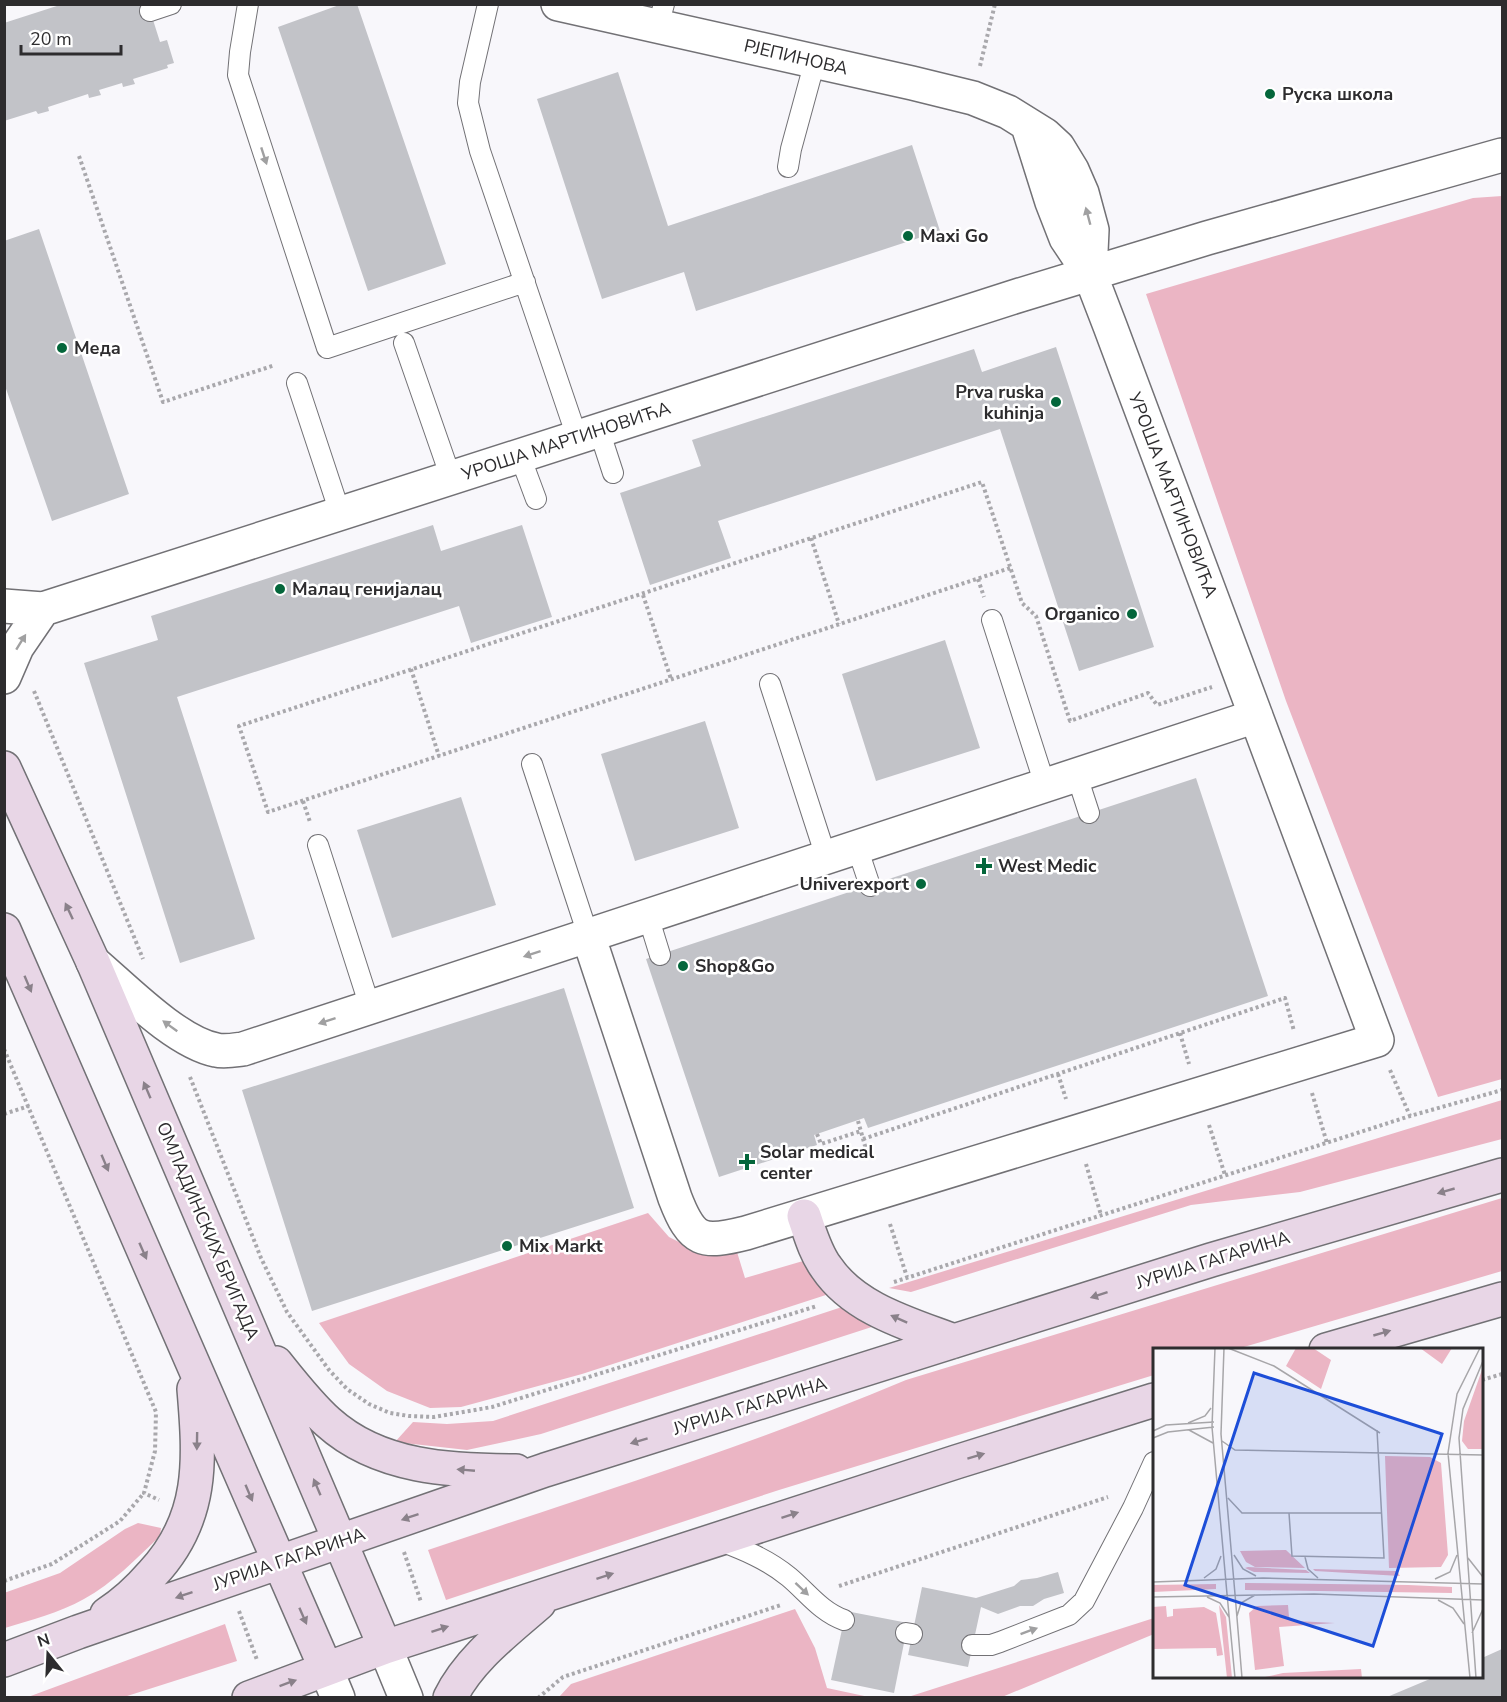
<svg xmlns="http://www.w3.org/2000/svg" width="1507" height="1702" font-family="'Nunito Sans',sans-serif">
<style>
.green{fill:#ebb5c4}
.building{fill:#c2c3c8}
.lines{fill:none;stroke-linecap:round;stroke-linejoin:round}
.service-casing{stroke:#727175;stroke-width:22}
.minor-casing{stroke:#727175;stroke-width:36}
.tertiary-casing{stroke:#727175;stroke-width:36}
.secondary-casing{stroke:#727175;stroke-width:36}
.path{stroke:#a9a8ac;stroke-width:4;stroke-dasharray:3 3;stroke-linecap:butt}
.service{stroke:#fff;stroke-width:20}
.minor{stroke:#fff;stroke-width:33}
.tertiary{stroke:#fff;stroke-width:33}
.secondary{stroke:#e8d6e6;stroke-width:33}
.oneway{fill:#a0a0a1}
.oneway2{fill:#8a818a}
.poi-dot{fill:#04663b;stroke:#fff;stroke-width:2}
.labels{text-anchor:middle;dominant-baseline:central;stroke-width:5;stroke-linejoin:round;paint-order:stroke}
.street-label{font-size:18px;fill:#2d2c2e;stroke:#fff}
.poi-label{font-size:18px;font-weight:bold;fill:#2d2c2e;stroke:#fff;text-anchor:start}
.inset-road{fill:none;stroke:#a7a6a9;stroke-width:1.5}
.view{fill:#1d4ed8;fill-opacity:0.15;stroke:#1d4ed8;stroke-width:3}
.inset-edge{fill:none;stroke:#2d2c2e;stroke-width:3}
</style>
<rect width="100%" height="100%" fill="#f8f7fb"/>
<path class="green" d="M1502 196V1079L1438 1097 1286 701 1146 294 1473 198Z
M1502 1100V1139L1300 1192 1191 1205 911 1292 889 1288Z
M1502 1198V1271L1237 1349 1154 1350V1375L779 1490 446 1600 428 1550C588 1496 750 1446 906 1380Z
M648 1213 669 1237 705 1255 737 1252 745 1278 803 1261 832 1293 582 1374 461 1407 430 1408 387 1391 349 1364 319 1323Z
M842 1307 881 1324 541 1434 467 1450 395 1442 413 1422 447 1424 493 1421Z
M138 1523 161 1528 160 1536C136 1559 113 1583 84 1599 59 1613 31 1620 5 1628L4 1593 60 1573 125 1529Z
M795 1609 815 1648 827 1688 869 1697H559L571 1684Z
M1154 1618V1634L1002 1697H908Z
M225 1624 237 1661 124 1697H28Z"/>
<path class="building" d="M63 4H148L160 42 167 40 174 63 167 65 168 68 133 79 135 84 123 87 122 83 99 90 101 95 89 98 88 94 48 107 49 111 38 114 36 111 4 121V23Z
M342 4H357L446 264 368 291 278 27Z
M618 72 668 226 912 145 940 231 696 311 684 272 602 299 537 99Z
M39 229 129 494 52 521 4 383V241Z
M1056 347 1154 647 1079 671 1000 429 718 521 731 558 650 585 620 493 701 466 692 440 974 349 982 372Z
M433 525 441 551 522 525 552 617 471 643 459 606 177 697 255 939 180 963 84 663 158 640 151 616Z
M945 640 980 748 876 781 842 674Z
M705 721 739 828 635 861 601 754Z
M1196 778 1268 996 868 1128 864 1118 814 1135 817 1145 719 1177 646 959Z
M461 797 496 905 392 938 357 830Z
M564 988 634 1208 312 1311 242 1090Z
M1058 1572 1064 1593 1044 1599 1033 1606H1020L998 1614 981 1607 968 1667 908 1655 922 1587 976 1598 1014 1586 1021 1580 1037 1578Z
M846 1611 908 1623 894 1693 831 1680Z
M1502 1649V1698L1387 1697 1437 1676H1482V1658Z"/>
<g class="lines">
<g class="service-casing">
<path id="service" d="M248 4 240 52 238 75 327 348 525 282
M488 4 470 82 468 103 480 151 577 437
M150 11 171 4
M658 26 664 4
M788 167 791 149 815 61
M404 343 451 478
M297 383 340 513
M599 430 613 473
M520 456 536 499
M992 620 1045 785
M770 684 826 857
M532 764 588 935
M1077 776 1089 813
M318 845 370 1007
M857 847 870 886
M648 916 660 955
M718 1540C744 1550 767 1559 789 1577 807 1592 821 1612 844 1620
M906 1633 912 1634
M972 1645H991L1000 1642 1069 1615 1084 1601 1133 1508 1154 1462"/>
</g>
<g class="minor-casing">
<path id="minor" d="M558 4 912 83 973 98 1008 112 1045 135 1058 147 1072 170 1082 193 1092 230 1090 274
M4 606 43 609 1020 295 1207 238 1502 155
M4 677 17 647 43 609
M588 935 675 1198C692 1242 702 1244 746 1233L1377 1040 1110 326 1090 274 1066 238 1052 202 1028 126
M93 962C125 989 176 1042 216 1050 224 1052 235 1050 243 1049L1256 716"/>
</g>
<g class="tertiary-casing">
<path id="tertiary" d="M385 1647 406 1698
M326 1669 338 1698"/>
</g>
<g class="secondary-casing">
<path id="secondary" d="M4 768 93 962 385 1647
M4 930 326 1669
M804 1216C810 1233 815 1252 826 1267 854 1309 909 1324 954 1341
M1326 1350 1502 1299
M276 1363C292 1383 309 1405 328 1422 379 1468 451 1471 516 1471
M107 1614C124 1603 139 1589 152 1574 204 1519 200 1460 194 1389
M4 1660 78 1632 545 1470 1211 1260 1502 1175
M249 1698 385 1647 956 1462 1154 1400
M450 1698C469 1659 507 1631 539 1603"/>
</g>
<path class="path" d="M980 66 995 4
M79 156 163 402 275 365
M811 538 839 624
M1010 568 268 812 239 726 982 482 1022 603 1036 616 1070 721 1148 693 1157 705 1212 687
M978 579 984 597
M643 595 671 679
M411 669 439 756
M34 691 143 959
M303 801 310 822
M1180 1033 1189 1064
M4 1049 156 1412 155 1451 144 1493 159 1500
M1390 1070 1410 1116
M1058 1074 1066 1099
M190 1077 261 1258 287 1312 329 1370 347 1389 369 1404 390 1413 409 1416 434 1417 492 1407 817 1306
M1312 1093 1327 1143
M4 1114 29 1106
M858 1121 869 1160
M1209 1125 1225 1175
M817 1134 821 1144 861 1131
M863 1139 1285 998 1294 1031
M1086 1164 1101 1215
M890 1224 907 1277
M894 1282 1410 1116 1502 1090
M1482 1380 1502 1374
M404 1552 421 1602
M4 1581 52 1564 120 1521 144 1493
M839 1586 1108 1497
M239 1611 257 1660
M538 1698 563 1677 781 1605"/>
<use href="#service" class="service"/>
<use href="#minor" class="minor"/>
<use href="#tertiary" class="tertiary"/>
<use href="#secondary" class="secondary"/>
</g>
<defs><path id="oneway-solid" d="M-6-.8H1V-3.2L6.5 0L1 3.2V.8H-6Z" transform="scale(1.5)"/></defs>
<g class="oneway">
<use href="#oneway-solid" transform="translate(264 156) rotate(72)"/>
<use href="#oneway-solid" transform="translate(1088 216) rotate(-105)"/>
<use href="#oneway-solid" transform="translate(21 642) rotate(-58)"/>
<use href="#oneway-solid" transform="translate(532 954) rotate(162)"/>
<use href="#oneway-solid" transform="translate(327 1021) rotate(162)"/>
<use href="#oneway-solid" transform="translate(170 1026) rotate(-144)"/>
<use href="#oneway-solid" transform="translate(802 1589) rotate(43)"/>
<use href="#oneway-solid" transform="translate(1029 1631) rotate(-20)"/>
</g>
<g class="oneway2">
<use href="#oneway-solid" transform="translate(69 911) rotate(-115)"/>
<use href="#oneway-solid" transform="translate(28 984) rotate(67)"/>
<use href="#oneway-solid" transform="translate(147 1090) rotate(-113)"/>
<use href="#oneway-solid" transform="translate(105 1163) rotate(67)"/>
<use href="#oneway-solid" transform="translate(1446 1191) rotate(164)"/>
<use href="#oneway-solid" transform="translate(143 1251) rotate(66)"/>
<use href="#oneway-solid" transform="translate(1099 1295) rotate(162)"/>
<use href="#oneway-solid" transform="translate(899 1319) rotate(-156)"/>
<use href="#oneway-solid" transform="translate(1382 1333) rotate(-16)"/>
<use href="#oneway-solid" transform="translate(197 1441) rotate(91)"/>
<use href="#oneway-solid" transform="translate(639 1441) rotate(163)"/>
<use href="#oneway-solid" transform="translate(976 1456) rotate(-17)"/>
<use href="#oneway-solid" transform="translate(466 1470) rotate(-175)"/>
<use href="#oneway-solid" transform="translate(317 1487) rotate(-113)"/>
<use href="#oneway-solid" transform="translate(249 1493) rotate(67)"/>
<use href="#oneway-solid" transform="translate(790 1515) rotate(-18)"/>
<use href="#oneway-solid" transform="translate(410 1517) rotate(161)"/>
<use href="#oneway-solid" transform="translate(605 1576) rotate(-18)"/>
<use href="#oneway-solid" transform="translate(184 1595) rotate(161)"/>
<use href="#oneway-solid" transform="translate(303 1616) rotate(66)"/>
<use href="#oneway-solid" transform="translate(440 1629) rotate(-18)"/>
<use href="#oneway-solid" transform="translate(288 1683) rotate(-20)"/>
</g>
<g class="poi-dot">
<circle cx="1270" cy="94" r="6"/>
<circle cx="908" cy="236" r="6"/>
<circle cx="62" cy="348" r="6"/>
<circle cx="1056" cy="402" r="6"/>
<circle cx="280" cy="589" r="6"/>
<circle cx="1132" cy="614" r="6"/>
<path d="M981 857h6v6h6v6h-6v6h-6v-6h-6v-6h6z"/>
<circle cx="921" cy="884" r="6"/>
<circle cx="683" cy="966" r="6"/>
<path d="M744 1153h6v6h6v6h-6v6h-6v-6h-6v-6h6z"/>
<circle cx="507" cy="1246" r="6"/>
</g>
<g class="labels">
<g class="street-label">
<text transform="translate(796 57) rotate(13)">РЈЕПИНОВА</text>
<text transform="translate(566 441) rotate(-18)">УРОША МАРТИНОВИЋА</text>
<text transform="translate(1173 495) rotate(69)">УРОША МАРТИНОВИЋА</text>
<text transform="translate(208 1231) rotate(67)">ОМЛАДИНСКИХ БРИГАДА</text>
<text transform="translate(1213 1260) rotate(-17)">ЈУРИЈА ГАГАРИНА</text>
<text transform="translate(750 1406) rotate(-17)">ЈУРИЈА ГАГАРИНА</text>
<text transform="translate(289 1559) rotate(-19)">ЈУРИЈА ГАГАРИНА</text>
</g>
<g class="poi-label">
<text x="1282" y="94">Руска школа</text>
<text x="920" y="236">Maxi Go</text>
<text x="74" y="348">Меда</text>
<text x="1044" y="392" text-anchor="end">Prva ruska<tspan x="1044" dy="21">kuhinja</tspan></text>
<text x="292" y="589">Малац генијалац</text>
<text x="1120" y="614" text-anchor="end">Organico</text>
<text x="998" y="866">West Medic</text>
<text x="909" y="884" text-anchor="end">Univerexport</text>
<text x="695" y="966">Shop&amp;Go</text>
<text x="760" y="1152">Solar medical<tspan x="760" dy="21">center</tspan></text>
<text x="519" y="1246">Mix Markt</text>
</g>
</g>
<g transform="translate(1153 1348)">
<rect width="330" height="330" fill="#f8f7fb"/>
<path d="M143 0H160L178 12 168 41 133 18ZM267 0H299L289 16ZM330 19V101H315L309 93 311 73ZM232 108 277 109 288 115 295 207 288 219 236 220ZM133 202 152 220 102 219 93 214 87 203ZM95 219 153 222 157 225 101 224 92 220ZM160 221 244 223 247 228 162 223ZM92 235 255 237 299 239V245L92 242ZM63 236V241L0 244V237ZM66 257 73 269 79 330H74ZM135 257 136 269 143 273 182 275 126 279 131 318 102 322 96 265 104 258ZM13 258 14 269 20 268V261L51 259 63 265 70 307 64 308 63 300 0 301V259ZM208 321 209 330 112 329 130 325Z" fill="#ebb5c4"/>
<path class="inset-road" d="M62 0 59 79 74 246M71 0 68 86 82 246M75 0 121 18 227 85M35 75 52 68 58 60M36 82 60 95M0 83 13 77 61 74M0 90 15 84 61 79M69 93 82 102 330 107M75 150 89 165H229M136 165 139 208 231 210 224 82M81 207 90 221 103 228M152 209 155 221 165 230M315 210 330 229M51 230 63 221 68 208M282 231 297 224 304 207M0 234 110 230 330 236M74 246 82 330M82 246 89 330M0 249 161 246 330 252M54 249 67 255 76 269M285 252 300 260 311 276M84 268 88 255 102 247M319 285 330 261M317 330 295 105 304 46 327 0M323 330 306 90 310 61 330 13"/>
<path class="view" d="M101 25 289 86 220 298 32 237Z"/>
<rect width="330" height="330" class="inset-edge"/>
</g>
<rect width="1507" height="1702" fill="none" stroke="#2d2c2e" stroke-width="12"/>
<g transform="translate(48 1654) rotate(342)" stroke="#ffffff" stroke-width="4.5" paint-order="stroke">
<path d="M0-4.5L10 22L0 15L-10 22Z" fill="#2d2c2e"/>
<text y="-9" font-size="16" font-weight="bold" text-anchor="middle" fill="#2d2c2e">N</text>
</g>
<path d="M21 45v9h100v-9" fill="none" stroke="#2d2c2e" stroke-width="3"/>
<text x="30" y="45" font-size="18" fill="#2d2c2e" stroke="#ffffff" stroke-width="4.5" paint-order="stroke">20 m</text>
</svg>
